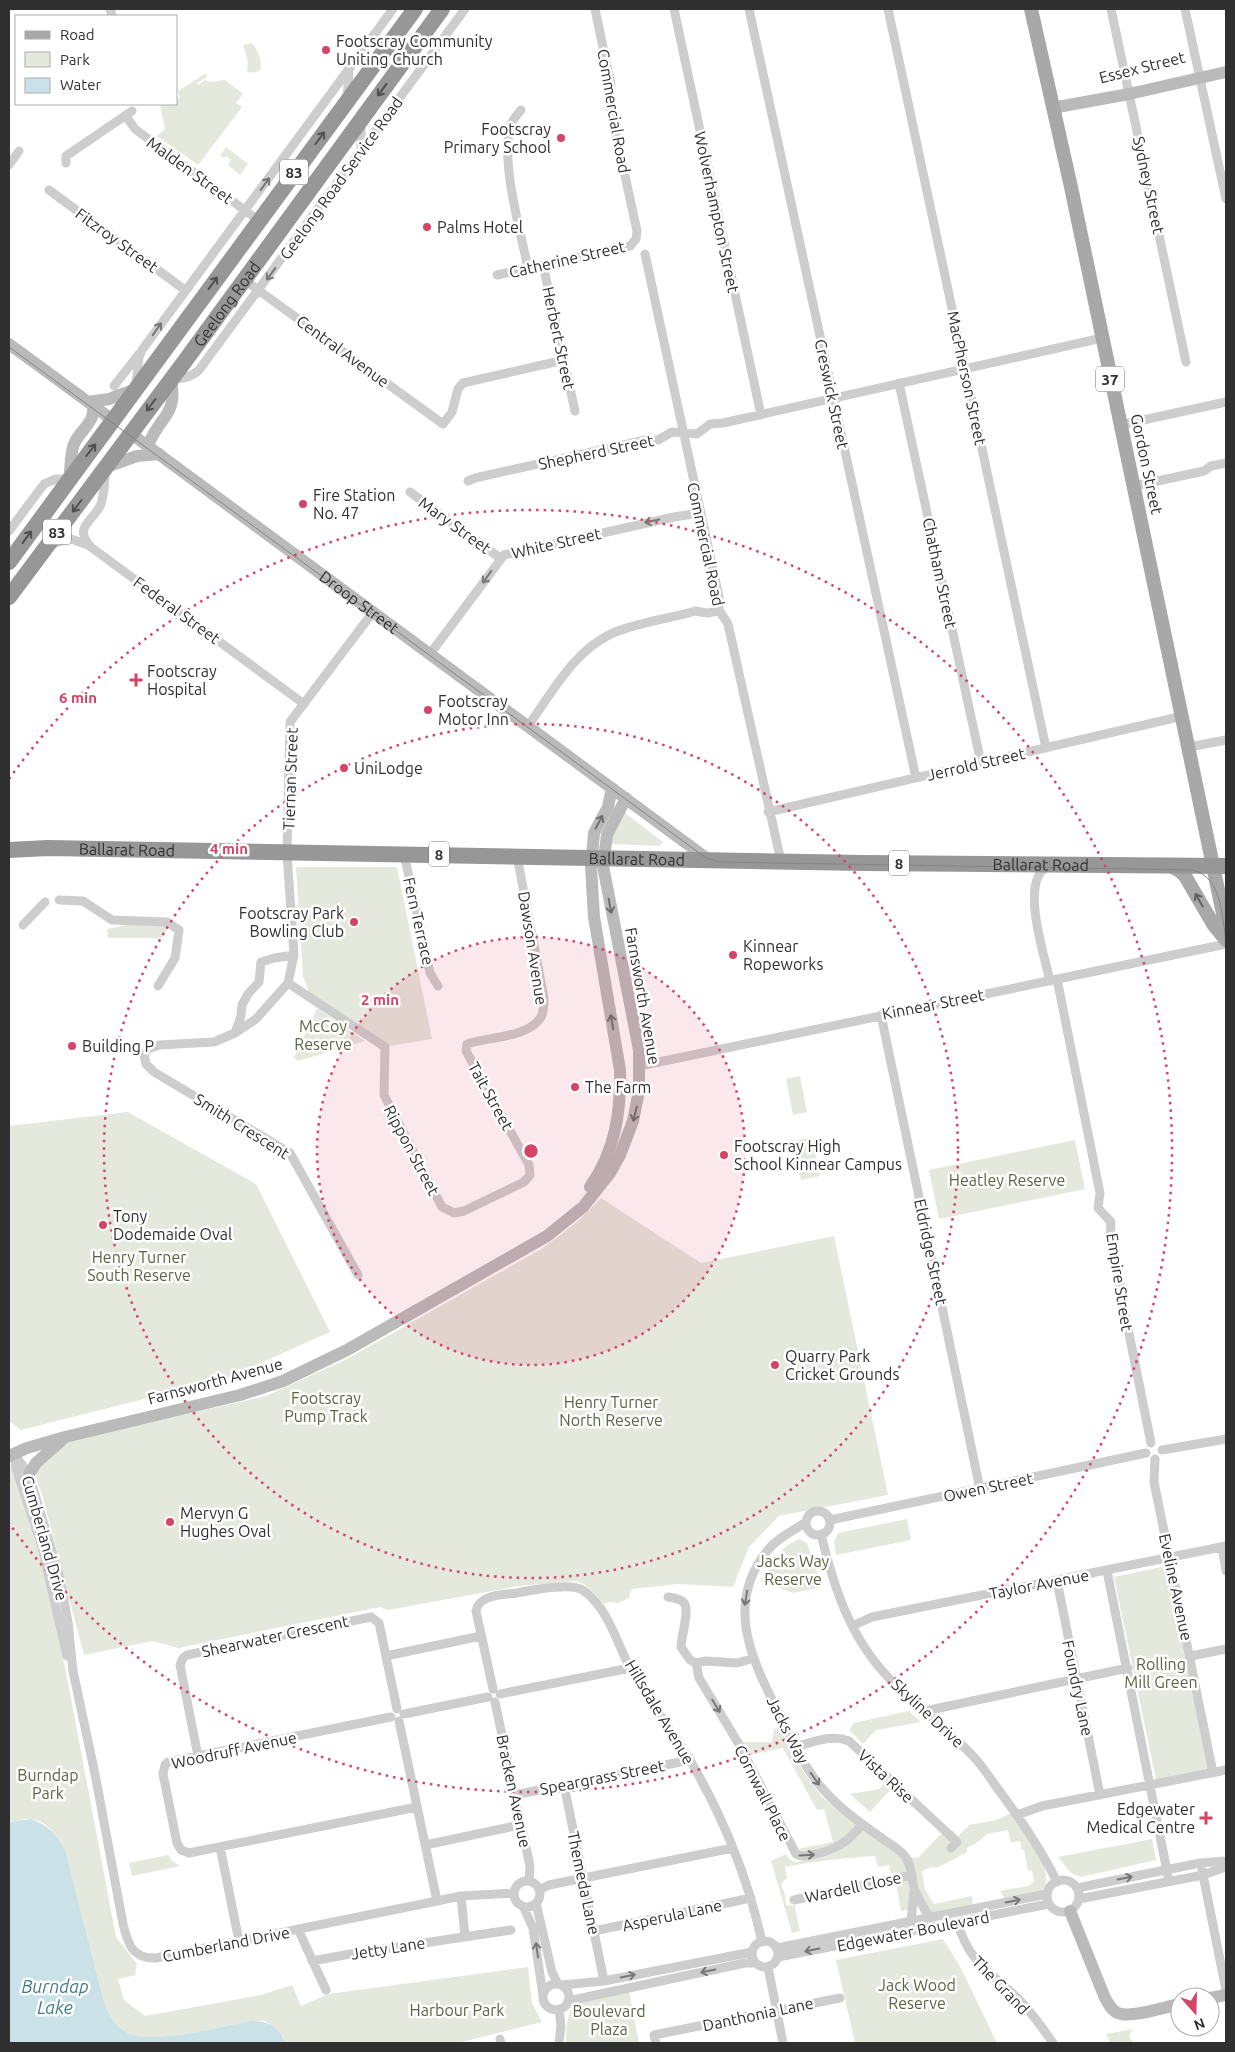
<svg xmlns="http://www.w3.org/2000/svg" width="1235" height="2052" font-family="Ubuntu,sans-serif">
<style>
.green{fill:#e5e8dc}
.water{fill:#cae1e7}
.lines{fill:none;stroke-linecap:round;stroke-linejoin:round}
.street{stroke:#cdcdcd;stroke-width:9}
.secondary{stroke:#bababa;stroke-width:12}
.primary{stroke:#a8a8a8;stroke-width:14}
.highway{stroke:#979797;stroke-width:16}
.tram{stroke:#858585;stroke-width:1}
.oneway{stroke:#4f4f4f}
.oneway2{stroke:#777}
.oneway3{stroke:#6e6e6e}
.oneway4{stroke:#606060}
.ring{fill:none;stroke:#d54367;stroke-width:2.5;stroke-dasharray:2.5 5}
.poi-dot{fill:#d54367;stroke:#fff;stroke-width:2}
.labels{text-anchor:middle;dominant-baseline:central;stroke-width:5;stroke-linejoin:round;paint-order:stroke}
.shield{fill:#fff;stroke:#6e6e6e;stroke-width:1}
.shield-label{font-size:15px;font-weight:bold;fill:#303030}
.poi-label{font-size:16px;fill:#303030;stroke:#fff;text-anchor:start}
.street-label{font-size:16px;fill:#303030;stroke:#fff}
.park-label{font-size:16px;fill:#596741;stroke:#fff}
.water-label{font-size:18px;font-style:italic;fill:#457b8a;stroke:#fff}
.centre{fill:#d54367;stroke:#fff;stroke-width:2.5}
.ring-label{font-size:15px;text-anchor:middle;font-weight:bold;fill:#d54367;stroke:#fff;stroke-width:5;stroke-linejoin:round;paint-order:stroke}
</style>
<rect width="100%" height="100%" fill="#fff"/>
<path class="green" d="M252 43C257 47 267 70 256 72 253 73 250 72 247 72L248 62 243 45Z
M206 73 207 77 197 83 198 85 205 80 211 82 225 80 243 94 236 103 242 107 198 165 157 136 165 129 160 104H176V99L180 98 178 91Z
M226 147 248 164 240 175 228 165 231 160 226 156 224 158 220 156Z
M625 813 663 842 660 846 612 844 611 840Z
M296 867H397L432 1039 389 1046 309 992 303 976Z
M126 925H170L162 938H108L107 929Z
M317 1008 365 1041 298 1061 294 1058Z
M800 1076 807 1112 793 1115 786 1079Z
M128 1112 256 1184 330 1332 227 1378 21 1430 9 1421V1126Z
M812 1137 820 1176 801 1180 793 1141Z
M1075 1140 1085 1189 939 1219 929 1170Z
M601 1198 701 1263 834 1236 888 1495 779 1516 749 1547 733 1587 678 1584 631 1589 629 1598 618 1603 609 1602 604 1604 584 1584 576 1581 519 1586 388 1610 380 1607 178 1648 153 1641 84 1655 42 1494C40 1488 36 1480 36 1474 35 1462 63 1445 74 1440L266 1396 345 1360 543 1248 577 1222Z
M9 1464 39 1544 66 1672 116 1937 137 1964 135 1975 118 1979 124 2000 145 2016 261 1995 292 1985 301 2006 328 1994 528 1967 532 2003 542 2022 458 2043H286L283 2036 265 2021H251C222 2026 150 2046 126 2032 114 2025 109 2015 104 2002L65 1851C59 1837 46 1819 29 1819 23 1819 16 1821 9 1822Z
M907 1519 911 1540 836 1555 834 1542 838 1533Z
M800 1539 807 1543 822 1587 793 1593 761 1580C771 1563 781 1545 800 1539Z
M1166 1566 1208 1769 1156 1780 1114 1577Z
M909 1711 921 1722 876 1730 863 1744 849 1730 854 1723Z
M780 1728 804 1773 822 1797 856 1825C848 1839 813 1859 797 1849L833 1842 824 1809 817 1810 783 1748 750 1755 743 1742H772L774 1729Z
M886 1782 893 1787 870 1812 850 1794 879 1789Z
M1012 1813C1023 1831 1058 1871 1042 1891L1005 1899 1000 1891 1028 1886 1034 1882 1032 1870 1028 1871 1024 1850H1022L1020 1841 1011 1843 1008 1830 987 1834 978 1842 967 1848V1852L937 1868 932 1867 922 1871 925 1889 934 1904 972 1896 973 1904 969 1906 932 1913 924 1905 910 1857 918 1858 939 1836 952 1830 958 1836 969 1825 996 1820Z
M864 1828 902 1858C911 1873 912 1892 911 1909L901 1911 894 1873H891L889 1865 878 1867 875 1856C845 1858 814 1861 785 1867L787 1878 781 1884 785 1895 786 1905 793 1906 794 1903 800 1931 792 1933 771 1861 786 1854 789 1859 795 1862C829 1857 841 1854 864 1828Z
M1152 1839 1156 1860 1081 1877 1071 1873 1058 1857Z
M168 1855 172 1861 180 1866 132 1876 129 1863Z
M943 1939 961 1968 997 2043H855L836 1960Z
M629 1992 639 2043H566C566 2030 566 2009 579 2002Z
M1133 2029 1129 2036 1133 2043H1110L1106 2034Z"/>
<path class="water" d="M31 1819C48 1825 57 1834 65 1850L104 2002C109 2015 114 2025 126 2032 150 2046 222 2026 251 2021 268 2021 279 2027 286 2043H9V1822Z"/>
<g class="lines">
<path class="street" d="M110 9 112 16
M674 9 761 415
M749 9 916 778
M888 9 1046 748
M1111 9 1186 362
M1185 9 1226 199
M347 99 349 70
M521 110C517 115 512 120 510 126 501 164 520 229 528 268
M126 116 135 129 258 220
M361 151V123
M66 163V156L132 111
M9 165 19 151
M49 190 185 290
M645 254 719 597V610L728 624 781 861
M543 265 575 411
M497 275 630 246 636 239 637 231 608 97 611 85 595 9
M243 279 443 424 452 412 458 389 463 383 564 360
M171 378C181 380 192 377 199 370L465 9
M899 383 981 763
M136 384 139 357 142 350 393 9
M114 386 139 354
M1120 425 1226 402
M468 481 475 478 646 440H658L672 432 697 434 710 424 723 423 1102 338
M1134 486 1204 471 1211 466 1226 463
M410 492 500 558
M9 531 44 484 56 479H69
M51 544 71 539 88 545 304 704
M90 546C73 526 94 521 101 504 104 494 105 482 105 472
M430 654 504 555 674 517 700 513
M528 726C552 693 574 650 613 633 639 622 669 619 695 611L707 613 719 611
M1189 747 1226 740
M768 812 1183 716
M404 854 430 973 438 986
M1049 866C1018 878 1045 957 1050 981
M59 900 83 901 112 920 167 922 179 930 175 958 158 986
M23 925 45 902
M1057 979 1100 1193 1098 1208 1111 1222 1110 1239 1151 1443
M288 983 385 1047 384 1095 442 1207 454 1213 464 1211 524 1182 530 1175 529 1165 466 1051 467 1044 474 1042C494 1037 530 1036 541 1017 544 1012 544 1004 544 998L517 856
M881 1015 980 1489
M235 1033 241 1016 242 1005 248 994 259 982 261 962 274 958 294 955
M640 1066 1226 944
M358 1275 290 1153 154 1072 146 1064 144 1055 148 1049 159 1045 214 1042 235 1033 256 1019 288 983 294 955 287 853 290 722 373 612
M1162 1450 1226 1439
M14 1454 29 1474 60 1578 68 1622 73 1671 95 1774 123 1924C128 1944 132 1959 156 1958L437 1901 461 1896 514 1893
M14 1454 16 1469 41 1543 67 1656
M1155 1459 1154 1482 1213 1773
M806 1523a12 12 0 1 1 24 0a12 12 0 1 1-24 0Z
M830 1520 1146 1453
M806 1522C793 1531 777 1538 767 1551 725 1604 751 1657 777 1710 791 1736 802 1765 822 1788 839 1808 862 1824 883 1839 890 1844 899 1849 904 1855 912 1864 911 1877 914 1888 918 1898 924 1909 930 1918
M821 1534C835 1593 853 1646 899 1688 923 1711 949 1731 972 1755 981 1764 988 1775 995 1785 1018 1816 1040 1847 1057 1882
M1222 1547 1226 1571
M1107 1571 1169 1881
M1057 1581 1100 1795
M668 1597C673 1598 680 1598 684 1603 690 1610 681 1637 681 1647L690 1660 696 1663 706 1661 737 1663 754 1658
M852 1626 872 1617 1226 1546
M386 1656 481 1636
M1191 1656 1226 1649
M696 1663 699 1678 740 1746 796 1854C801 1857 805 1856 811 1855 834 1851 849 1842 862 1824
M493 1689 476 1611C479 1594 503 1595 517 1593 532 1590 572 1582 584 1591 609 1610 616 1641 630 1668 648 1700 671 1729 690 1760 723 1817 748 1878 762 1942
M500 1694 630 1668
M495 1702 530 1866 529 1881
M925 1711 1128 1668
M404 1714 488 1697
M391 1717 168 1762 165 1765 163 1774 177 1843 181 1850 189 1853 417 1807
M399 1721 437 1901
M795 1747C813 1742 831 1734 849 1741L957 1842 951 1848
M198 1756 180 1665 183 1658 187 1655 371 1617 379 1623 397 1709
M564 1785 604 1981
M514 1795 690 1760
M1017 1815 1042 1806 1226 1770
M425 1845 520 1825
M220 1847 239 1941
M1202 1870 1226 1990
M1047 1896a16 16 0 1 1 32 0a16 16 0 1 1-32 0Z
M514 1894a13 13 0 1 1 26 0a13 13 0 1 1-26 0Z
M1077 1888 1200 1863 1226 1861
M539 1890 549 1885 733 1848
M461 1896 465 1936
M1079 1899 1203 1875 1226 1867
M794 1900 912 1875
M536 1903 552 1972 558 1984
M523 1906 533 1928 543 1995
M911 1921 914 1892
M957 1922C969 1960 984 1967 1011 1992 1027 2006 1041 2026 1053 2043
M298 1929 326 1990
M594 1931 751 1898
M752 1954a13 13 0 1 1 26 0a13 13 0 1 1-26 0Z
M777 1948 1047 1894
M778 1957 1049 1904
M312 1961 350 1954 511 1930
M768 1967 783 2043
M543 1997a13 13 0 1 1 26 0a13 13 0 1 1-26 0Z
M562 1985 604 1981 752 1952
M568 2001 745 1963H756
M500 2039 501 2043
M559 2043 561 2026 559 2009
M656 2043 654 2035 840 1998"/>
<g class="secondary">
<path d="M1052 108 1129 94 1226 72"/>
<path d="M9 344 114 421"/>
<path d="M88 402 109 399 136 389"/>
<path id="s1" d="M130 433 709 860"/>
<path d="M148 446C159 415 178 418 171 378"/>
<path d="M106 467 137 456 159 454"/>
<path d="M69 479C71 468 70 454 74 444 79 431 96 422 93 406"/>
<path d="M590 1187C615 1151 621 1113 620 1070L594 917 591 866 594 833 608 807 612 788"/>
<path d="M9 1456 27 1448 65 1437 240 1395 283 1381 347 1350 547 1236 583 1207 610 1173 620 1155 633 1121 639 1091V1050L603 866 607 835 626 798"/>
<path d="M29 1474 36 1463 63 1439"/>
<path d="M1070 1911 1105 1998C1109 2005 1113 2013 1121 2014 1137 2017 1164 2007 1180 2004"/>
<path d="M1210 1998 1226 1995"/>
</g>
<path class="primary" d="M1031 9 1071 187 1226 928
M1169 865 1180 871 1185 876 1213 924 1226 940"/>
<g class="highway">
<path d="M9 562 415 9"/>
<path id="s2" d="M9 597 185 361 442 9"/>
<path id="s3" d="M9 850 48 848 863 863 1226 866"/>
</g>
<path class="tram" d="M9 347 706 858 719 862 1192 870C1222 876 1222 917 1226 941"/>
</g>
<defs><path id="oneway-shaft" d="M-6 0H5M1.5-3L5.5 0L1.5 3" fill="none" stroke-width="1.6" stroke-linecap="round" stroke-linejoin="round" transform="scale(1.25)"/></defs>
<g class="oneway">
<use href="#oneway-shaft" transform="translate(382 90) rotate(126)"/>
<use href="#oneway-shaft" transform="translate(320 138) rotate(-53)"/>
<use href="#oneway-shaft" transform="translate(213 283) rotate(-54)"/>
<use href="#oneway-shaft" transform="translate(151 405) rotate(127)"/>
<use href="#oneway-shaft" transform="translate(91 450) rotate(-52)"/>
<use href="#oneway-shaft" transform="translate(77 506) rotate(127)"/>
<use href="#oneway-shaft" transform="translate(27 537) rotate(-54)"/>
</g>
<g class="oneway2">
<use href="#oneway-shaft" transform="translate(265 184) rotate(-54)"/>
<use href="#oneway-shaft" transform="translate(271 274) rotate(126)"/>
<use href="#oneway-shaft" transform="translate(157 329) rotate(-55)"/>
<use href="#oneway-shaft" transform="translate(652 521) rotate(168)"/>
<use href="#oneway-shaft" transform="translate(487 577) rotate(126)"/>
<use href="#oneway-shaft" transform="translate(746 1598) rotate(100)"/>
<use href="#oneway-shaft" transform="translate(716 1706) rotate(59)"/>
<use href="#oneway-shaft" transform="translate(815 1779) rotate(55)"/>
<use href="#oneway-shaft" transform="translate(807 1855) rotate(-3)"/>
<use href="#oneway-shaft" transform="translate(1125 1878) rotate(-11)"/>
<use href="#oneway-shaft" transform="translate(1013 1901) rotate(-11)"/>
<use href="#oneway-shaft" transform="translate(537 1950) rotate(-98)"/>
<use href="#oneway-shaft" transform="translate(812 1950) rotate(169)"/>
<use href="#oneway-shaft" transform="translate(708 1971) rotate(168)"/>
<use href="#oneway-shaft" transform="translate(628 1976) rotate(-11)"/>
</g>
<g class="oneway3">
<use href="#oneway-shaft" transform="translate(599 822) rotate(-62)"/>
<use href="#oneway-shaft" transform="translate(610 906) rotate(79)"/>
<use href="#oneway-shaft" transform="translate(612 1022) rotate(-100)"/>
<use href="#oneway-shaft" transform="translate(635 1114) rotate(104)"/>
</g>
<use class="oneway4" href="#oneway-shaft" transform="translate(1199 900) rotate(-119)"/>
<circle cx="531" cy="1151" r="214" fill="#d54367" fill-opacity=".12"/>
<g class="ring">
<circle cx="531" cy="1151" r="214"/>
<circle cx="531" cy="1151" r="427"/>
<path d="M9 779A641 641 0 1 1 9 1523"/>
</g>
<g class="poi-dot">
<circle cx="326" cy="50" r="5"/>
<circle cx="561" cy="138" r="5"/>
<circle cx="427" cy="227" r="5"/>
<circle cx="303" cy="504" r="5"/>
<path d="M133.5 672.5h5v5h5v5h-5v5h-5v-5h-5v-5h5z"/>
<circle cx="428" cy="710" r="5"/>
<circle cx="344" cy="768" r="5"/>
<circle cx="354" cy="922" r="5"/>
<circle cx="733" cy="955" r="5"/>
<circle cx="72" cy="1046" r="5"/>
<circle cx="575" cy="1087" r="5"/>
<circle cx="724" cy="1155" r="5"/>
<circle cx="103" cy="1225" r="5"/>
<circle cx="775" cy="1365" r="5"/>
<circle cx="170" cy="1522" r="5"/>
<path d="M1203.5 1810.5h5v5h5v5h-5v5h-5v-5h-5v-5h5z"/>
</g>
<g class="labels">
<g class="shield">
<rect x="280" y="159.5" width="28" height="25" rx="4"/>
<rect x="1096" y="366.5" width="28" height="25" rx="4"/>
<rect x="43" y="519.5" width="28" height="25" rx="4"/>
<rect x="429" y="841.5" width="20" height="25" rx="4"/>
<rect x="889" y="850.5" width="20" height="25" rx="4"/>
</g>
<g class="shield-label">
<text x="294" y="172">83</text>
<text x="1110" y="379">37</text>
<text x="57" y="532">83</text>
<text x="439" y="854">8</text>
<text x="899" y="863">8</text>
</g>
<g class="poi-label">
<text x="336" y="41">Footscray Community<tspan x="336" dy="18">Uniting Church</tspan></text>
<text x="551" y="129" text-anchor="end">Footscray<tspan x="551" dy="18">Primary School</tspan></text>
<text x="437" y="227">Palms Hotel</text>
<text x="313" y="495">Fire Station<tspan x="313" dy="18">No. 47</tspan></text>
<text x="147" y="671">Footscray<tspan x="147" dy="18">Hospital</tspan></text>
<text x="438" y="701">Footscray<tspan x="438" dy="18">Motor Inn</tspan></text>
<text x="354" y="768">UniLodge</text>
<text x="344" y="913" text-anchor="end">Footscray Park<tspan x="344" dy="18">Bowling Club</tspan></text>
<text x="743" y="946">Kinnear<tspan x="743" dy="18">Ropeworks</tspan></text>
<text x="82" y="1046">Building P</text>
<text x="585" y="1087">The Farm</text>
<text x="734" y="1146">Footscray High<tspan x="734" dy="18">School Kinnear Campus</tspan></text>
<text x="113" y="1216">Tony<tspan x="113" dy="18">Dodemaide Oval</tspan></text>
<text x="785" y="1356">Quarry Park<tspan x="785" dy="18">Cricket Grounds</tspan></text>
<text x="180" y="1513">Mervyn G<tspan x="180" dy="18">Hughes Oval</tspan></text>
<text x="1195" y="1809" text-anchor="end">Edgewater<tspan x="1195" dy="18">Medical Centre</tspan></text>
</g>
<g class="street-label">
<text transform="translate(1142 67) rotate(-14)">Essex Street</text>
<text transform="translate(614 111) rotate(80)">Commercial Road</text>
<text transform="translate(190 170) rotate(36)">Malden Street</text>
<text transform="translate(341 178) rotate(-54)">Geelong Road Service Road</text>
<text transform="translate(1149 185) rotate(78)">Sydney Street</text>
<text transform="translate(717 212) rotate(78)">Wolverhampton Street</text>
<text transform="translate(117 240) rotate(36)">Fitzroy Street</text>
<text transform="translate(567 259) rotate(-13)">Catherine Street</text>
<text stroke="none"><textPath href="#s2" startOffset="365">Geelong Road</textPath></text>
<text transform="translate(559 338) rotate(78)">Herbert Street</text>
<text transform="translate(343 351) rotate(36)">Central Avenue</text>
<text transform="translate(967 378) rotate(78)">MacPherson Street</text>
<text transform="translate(832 394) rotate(78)">Creswick Street</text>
<text transform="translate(596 452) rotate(-12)">Shepherd Street</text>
<text transform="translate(1147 464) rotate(78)">Gordon Street</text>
<text transform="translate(455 525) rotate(36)">Mary Street</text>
<text transform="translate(556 543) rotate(-13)">White Street</text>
<text transform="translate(706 544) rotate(78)">Commercial Road</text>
<text transform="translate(940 573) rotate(78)">Chatham Street</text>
<text stroke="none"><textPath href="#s1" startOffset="285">Droop Street</textPath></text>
<text transform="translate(177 610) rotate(36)">Federal Street</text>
<text transform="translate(976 764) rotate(-13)">Jerrold Street</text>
<text transform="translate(290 779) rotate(-88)">Tiernan Street</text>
<text stroke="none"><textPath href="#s3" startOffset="118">Ballarat Road</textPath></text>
<text stroke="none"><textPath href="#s3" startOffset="628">Ballarat Road</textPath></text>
<text stroke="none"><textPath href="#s3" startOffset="1032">Ballarat Road</textPath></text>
<text transform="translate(419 921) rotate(77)">Fern Terrace</text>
<text transform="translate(533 948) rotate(81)">Dawson Avenue</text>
<text transform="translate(643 996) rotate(80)">Farnsworth Avenue</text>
<text transform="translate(933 1004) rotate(-11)">Kinnear Street</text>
<text transform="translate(491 1096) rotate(61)">Tait Street</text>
<text transform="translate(242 1126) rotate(32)">Smith Crescent</text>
<text transform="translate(412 1150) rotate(62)">Rippon Street</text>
<text transform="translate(931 1252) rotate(78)">Eldridge Street</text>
<text transform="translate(1120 1282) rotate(81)">Empire Street</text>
<text transform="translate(215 1381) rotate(-15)">Farnsworth Avenue</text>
<text transform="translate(988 1487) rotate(-12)">Owen Street</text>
<text transform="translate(45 1538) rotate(74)">Cumberland Drive</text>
<text transform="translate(1039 1584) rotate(-11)">Taylor Avenue</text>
<text transform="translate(1176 1587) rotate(78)">Eveline Avenue</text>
<text transform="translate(275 1636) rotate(-12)">Shearwater Crescent</text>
<text transform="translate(1078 1688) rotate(78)">Foundry Lane</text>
<text transform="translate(660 1712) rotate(59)">Hillsdale Avenue</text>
<text transform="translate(928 1713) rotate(43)">Skyline Drive</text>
<text transform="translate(788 1730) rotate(63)">Jacks Way</text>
<text transform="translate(234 1750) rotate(-12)">Woodruff Avenue</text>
<text transform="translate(886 1776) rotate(43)">Vista Rise</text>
<text transform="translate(602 1777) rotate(-11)">Speargrass Street</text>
<text transform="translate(514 1791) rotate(78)">Bracken Avenue</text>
<text transform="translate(763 1793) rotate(63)">Cornwall Place</text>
<text transform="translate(584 1883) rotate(78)">Themeda Lane</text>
<text transform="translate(853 1887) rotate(-12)">Wardell Close</text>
<text transform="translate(672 1915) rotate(-12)">Asperula Lane</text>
<text transform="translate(913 1931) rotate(-11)">Edgewater Boulevard</text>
<text transform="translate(226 1944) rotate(-11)">Cumberland Drive</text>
<text transform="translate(388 1948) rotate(-9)">Jetty Lane</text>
<text transform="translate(1001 1985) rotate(46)">The Grand</text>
<text transform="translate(758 2014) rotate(-12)">Danthonia Lane</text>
</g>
<g class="park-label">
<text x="323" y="1026">McCoy<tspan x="323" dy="18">Reserve</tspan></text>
<text x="1007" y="1180">Heatley Reserve</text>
<text x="139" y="1257">Henry Turner<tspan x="139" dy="18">South Reserve</tspan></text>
<text x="326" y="1398">Footscray<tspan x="326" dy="18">Pump Track</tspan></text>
<text x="611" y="1402">Henry Turner<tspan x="611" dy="18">North Reserve</tspan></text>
<text x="793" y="1561">Jacks Way<tspan x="793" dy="18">Reserve</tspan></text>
<text x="1161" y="1664">Rolling<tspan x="1161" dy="18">Mill Green</tspan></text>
<text x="48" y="1775">Burndap<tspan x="48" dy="18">Park</tspan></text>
<text x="917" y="1985">Jack Wood<tspan x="917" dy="18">Reserve</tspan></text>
<text x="457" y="2010">Harbour Park</text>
<text x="609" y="2011">Boulevard<tspan x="609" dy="18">Plaza</tspan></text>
</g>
<g class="water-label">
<text x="55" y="1986">Burndap<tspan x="55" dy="21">Lake</tspan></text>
</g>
</g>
<circle cx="531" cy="1151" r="8" class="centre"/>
<g class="ring-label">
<text x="78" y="703">6 min</text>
<text x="229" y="854">4 min</text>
<text x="380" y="1005">2 min</text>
</g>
<rect width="1235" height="2052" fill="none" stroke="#303030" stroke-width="20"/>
<rect x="15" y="15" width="162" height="90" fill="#ffffff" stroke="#acacac"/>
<rect x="25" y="31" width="25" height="8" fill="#a8a8a8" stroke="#acacac"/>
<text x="60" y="40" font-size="15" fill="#303030">Road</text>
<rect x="25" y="52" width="25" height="15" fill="#e5e8dc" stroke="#acacac"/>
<text x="60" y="65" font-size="15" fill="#303030">Park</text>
<rect x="25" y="78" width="25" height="15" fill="#cae1e7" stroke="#acacac"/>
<text x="60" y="90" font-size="15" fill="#303030">Water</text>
<g transform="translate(1195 2012) rotate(160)"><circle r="24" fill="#ffffff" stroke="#acacac"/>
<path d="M0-4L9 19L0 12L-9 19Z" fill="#d54367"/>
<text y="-8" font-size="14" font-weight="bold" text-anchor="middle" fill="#303030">N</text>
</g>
</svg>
